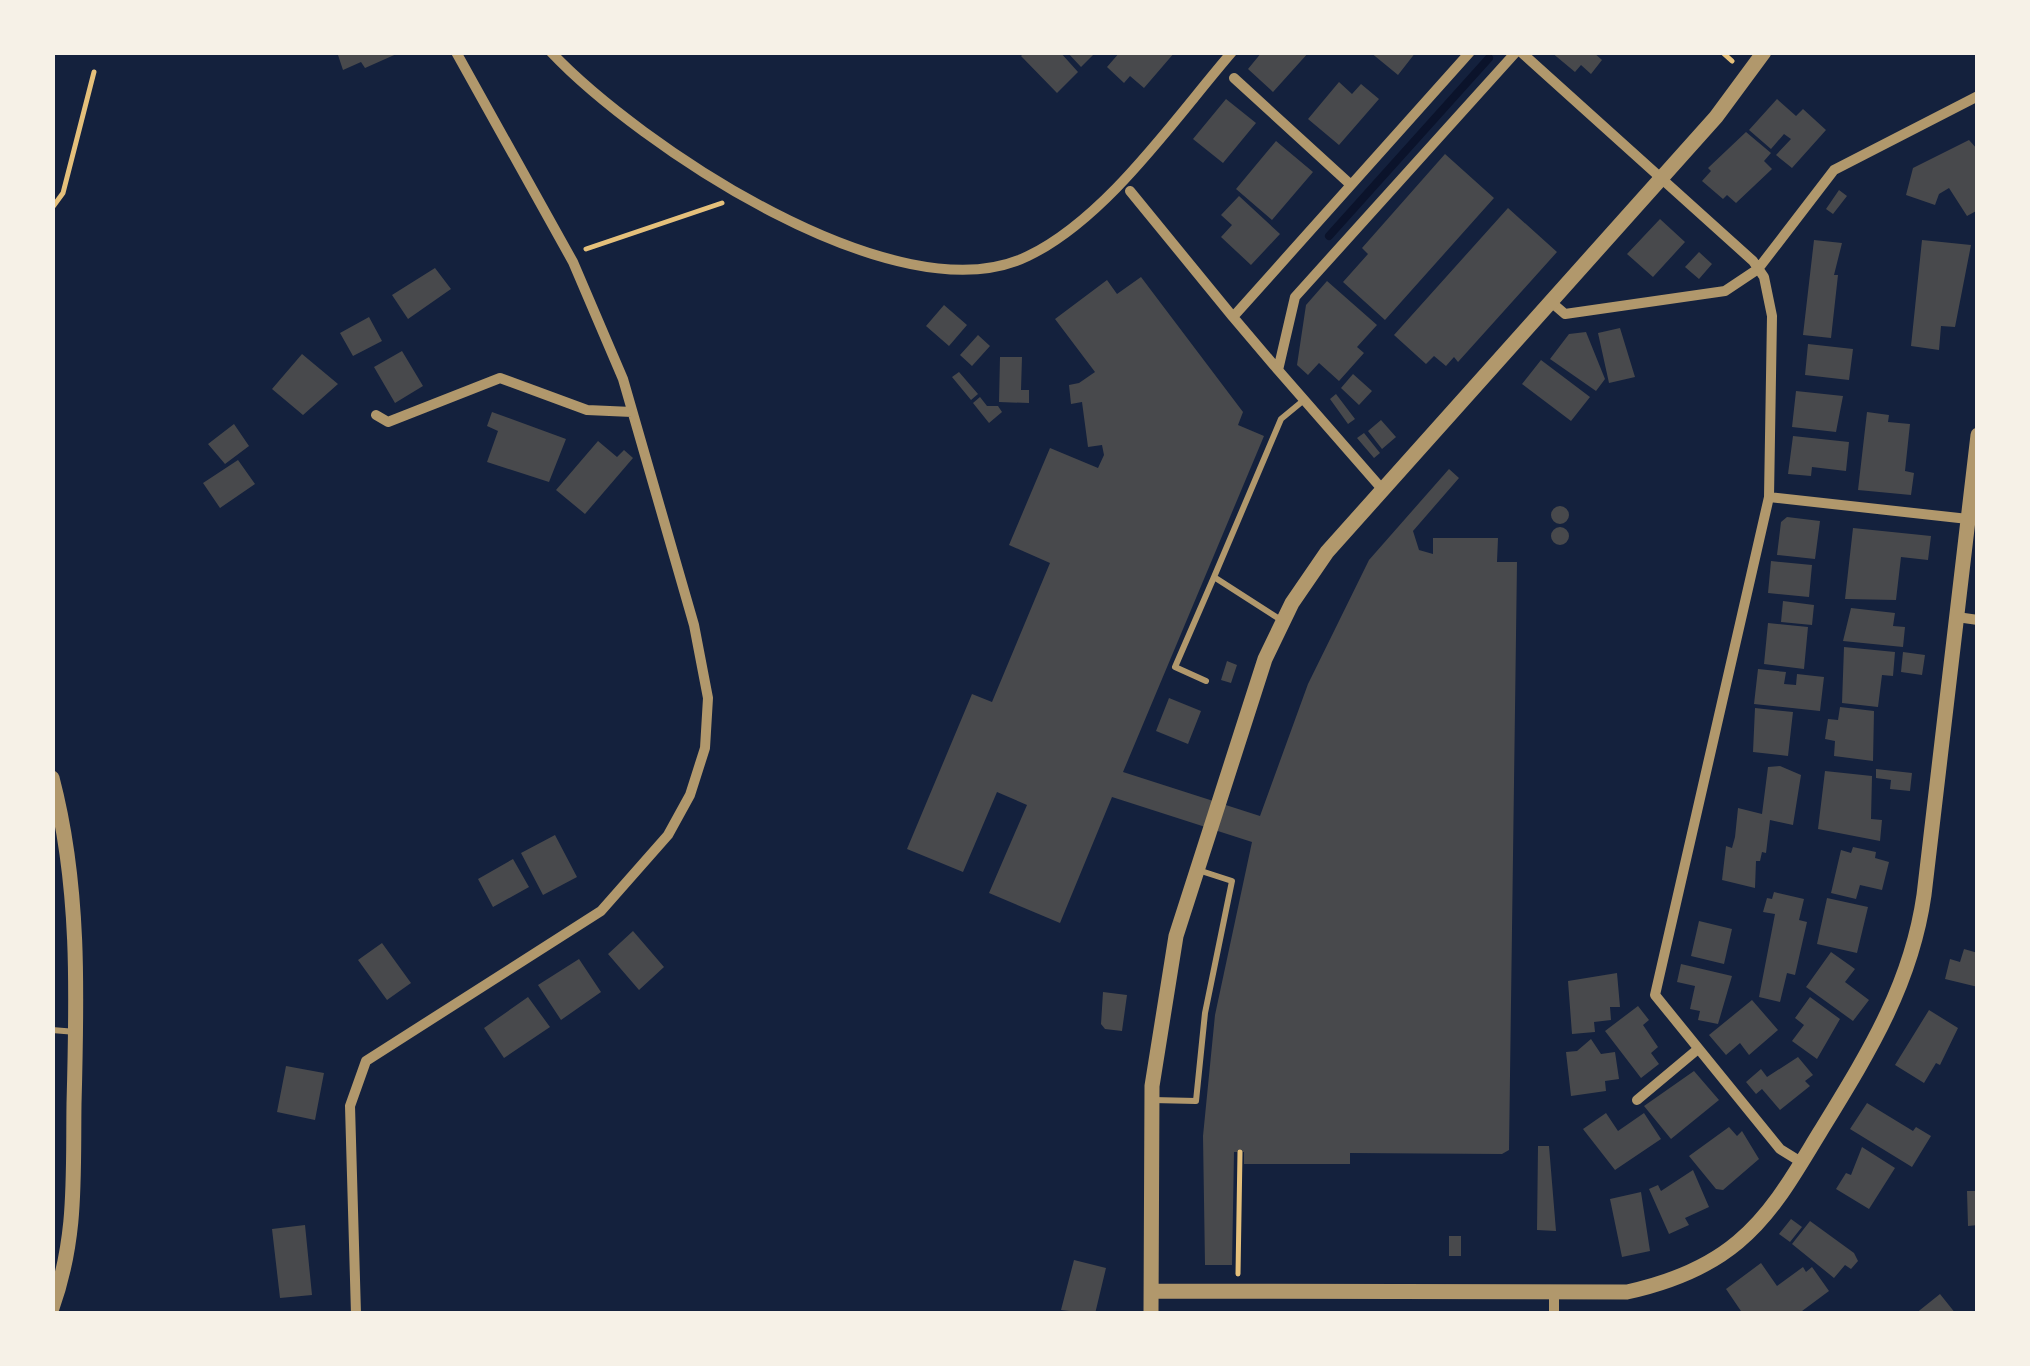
<svg xmlns="http://www.w3.org/2000/svg" width="2030" height="1366" font-family="Helvetica,sans-serif">
<style>
.lines{fill:none;stroke-linecap:round;stroke-linejoin:round}
.stream{stroke:#0b132b;stroke-width:8}
.building{fill:#48494c}
.path{stroke:#e5c07b;stroke-width:5}
.service{stroke:#b1986c;stroke-width:6}
.minor{stroke:#b1986c;stroke-width:10}
.tertiary{stroke:#b1986c;stroke-width:15}
</style>
<rect width="100%" height="100%" fill="#14213d"/>
<g class="lines">
<path class="stream" d="M1329 236 1489 58"/>
</g>
<path class="building" d="M337 52H401L365 68 361 62 343 70Z
M1025 52H1060L1078 72 1057 93 1021 56Z
M1067 52H1096L1081 67Z
M1120 52H1175L1144 88 1130 76 1124 83 1107 67Z
M1262 52H1309L1273 92 1248 69Z
M1370 52H1416L1398 75Z
M1551 52H1593L1602 60 1591 74 1581 65 1575 72Z
M1339 82 1352 94 1361 84 1379 99 1339 145 1308 119Z
M1226 99 1256 123 1223 163 1193 139Z
M1777 99 1796 116 1803 109 1826 130 1792 168 1776 155 1791 139 1784 134 1771 149 1749 130Z
M1746 132 1771 153 1764 161 1772 169 1736 203 1727 195 1723 199 1702 181 1711 171 1708 168Z
M1969 140 1978 150V210L1967 216 1949 188 1939 194 1935 205 1906 195 1913 168Z
M1276 141 1313 172 1272 220 1236 189Z
M1445 154 1494 198 1385 320 1343 282 1368 254 1362 248Z
M1839 190 1847 196 1833 214 1826 209Z
M1239 196 1280 234 1251 265 1221 237 1232 225 1221 215Z
M1508 208 1557 252 1458 362 1454 357 1446 366 1434 356 1426 364 1394 335Z
M1660 219 1685 242 1653 277 1627 254Z
M1814 240 1842 243 1834 275H1838L1831 338 1803 335Z
M1922 240 1971 245 1955 327 1941 326 1939 350 1911 346Z
M1699 252 1712 264 1699 279 1685 267Z
M435 268 451 289 408 319 392 295Z
M1141 277 1243 412 1238 425 1264 436 1123 772 1260 816 1308 684 1369 560 1449 469 1459 478 1413 531 1419 550 1433 554V538H1498L1497 562H1517L1509 1150 1502 1154 1350 1153V1164H1244V1152H1234L1232 1265H1205L1203 1136 1215 1015 1252 842 1112 797 1060 923 989 893 1027 805 997 792 963 872 907 849 972 694 992 702 1050 563 1009 545 1050 448 1098 468 1104 455 1102 445 1088 447 1082 402 1071 404 1069 385 1079 383 1095 372 1055 319 1107 280 1117 294Z
M1327 281 1377 325 1357 347 1364 353 1339 381 1319 363 1308 375 1297 365 1306 305Z
M944 305 967 325 949 346 926 326Z
M369 317 382 341 353 356 340 333Z
M1620 328 1635 377 1609 383 1598 333Z
M1586 332 1605 379 1596 391 1550 359 1569 334Z
M978 335 990 346 972 366 960 355Z
M1808 344 1853 349 1849 380 1805 375Z
M402 351 423 386 395 403 374 367Z
M302 354 338 384 303 415 272 389Z
M1000 357H1022L1021 390H1029V403L999 402Z
M1541 360 1590 397 1571 421 1522 384Z
M959 372 978 394 971 400 952 377Z
M1353 374 1372 391 1359 405 1341 388Z
M1796 391 1843 396 1836 432 1792 427Z
M1336 394 1355 419 1348 424 1330 399Z
M980 397 987 406H998L1002 412 989 423 973 403Z
M492 412 566 439 549 482 487 462 498 431 487 426Z
M1867 412 1889 415 1888 422 1910 424 1905 471 1914 473 1911 495 1858 490Z
M1381 420 1396 437 1382 449 1368 431Z
M234 424 249 446 225 464 208 444Z
M1364 433 1380 453 1374 458 1357 438Z
M1793 436 1849 442 1846 471 1812 467 1811 476 1788 474Z
M598 441 617 457 624 450 633 458 585 514 556 490Z
M238 460 255 484 220 508 203 483Z
M1551 515a9 9 0 1 1 18 0a9 9 0 1 1-18 0Z
M1787 517 1820 521 1815 559 1777 555 1781 522Z
M1551 536a9 9 0 1 1 18 0a9 9 0 1 1-18 0Z
M1853 528 1931 536 1928 560 1901 557 1896 600 1845 599Z
M1771 561 1812 565 1809 597 1768 593Z
M1783 601 1814 605 1812 625 1781 622Z
M1851 608 1895 613 1893 626 1905 627 1903 647 1843 641Z
M1768 623 1808 627 1804 669 1764 664Z
M1844 647 1895 652 1893 676 1882 675 1878 707 1842 703Z
M1903 652 1925 655 1922 675 1901 672Z
M1227 661 1237 665 1231 683 1221 680Z
M1758 669 1786 672 1784 684 1796 685 1797 674 1824 677 1820 711 1754 704Z
M1169 698 1201 711 1188 744 1156 731Z
M1840 707 1874 711 1873 761 1834 756 1835 741 1825 739 1828 719 1838 720Z
M1755 708 1793 712 1788 756 1753 752Z
M1780 766 1801 775 1793 825 1770 820 1766 853 1762 852 1760 861H1756L1755 888 1722 880 1726 846 1732 848 1735 837 1738 808 1762 814 1768 767Z
M1876 769 1912 773 1910 791 1890 789 1891 780 1876 778Z
M1825 771 1872 776 1871 819 1882 820 1880 841 1818 829Z
M555 835 577 877 543 895 521 853Z
M1853 847 1876 852 1875 858 1889 862 1882 890 1860 885 1856 899 1831 893 1841 850 1851 853Z
M513 859 529 887 493 907 478 879Z
M1774 892 1804 899 1799 920 1807 922 1795 975 1787 973 1780 1002 1759 997 1775 914 1763 912 1767 898 1772 899Z
M1827 898 1868 907 1857 953 1817 944Z
M1699 921 1732 929 1724 964 1691 956Z
M633 931 664 967 639 990 608 954Z
M382 943 411 983 387 1000 358 960Z
M1964 949 1978 953V987L1945 979 1950 959 1960 962Z
M1831 952 1855 969 1845 982 1869 1000 1853 1021 1806 987Z
M579 959 601 992 561 1020 538 985Z
M1681 964 1732 976 1718 1024 1698 1020 1700 1011 1690 1009 1695 986 1677 982Z
M1617 973 1620 1007H1610L1611 1020 1594 1022 1595 1032 1572 1034 1568 981Z
M1103 992 1127 995 1122 1031 1105 1029 1101 1024Z
M528 997 550 1027 504 1058 484 1028Z
M1810 997 1840 1019 1817 1059 1792 1041 1804 1025 1795 1018Z
M1752 1000 1778 1030 1749 1055 1740 1043 1726 1055 1709 1035Z
M1638 1006 1649 1020 1643 1025 1658 1047 1651 1053 1659 1064 1641 1078 1605 1031Z
M1929 1010 1958 1028 1940 1065 1936 1063 1924 1083 1895 1065Z
M1591 1039 1601 1054 1615 1052 1619 1079 1605 1081 1606 1091 1571 1096 1566 1052 1577 1051Z
M1798 1057 1813 1075 1805 1081 1810 1086 1780 1110 1762 1089 1756 1094 1746 1082 1761 1069 1767 1077Z
M286 1066 324 1073 315 1120 277 1112Z
M1694 1071 1719 1100 1671 1139 1644 1106Z
M1867 1103 1913 1131 1916 1127 1931 1136 1912 1167 1850 1129Z
M1606 1113 1618 1131 1644 1113 1661 1139 1615 1170 1583 1129Z
M1729 1127 1737 1136 1742 1131 1759 1159 1723 1190 1716 1189 1689 1156Z
M1538 1146H1549L1556 1231 1537 1230Z
M1862 1147 1895 1168 1869 1209 1836 1189 1846 1173 1851 1175Z
M1693 1170 1709 1207 1685 1218 1689 1225 1669 1234 1649 1189 1658 1185 1661 1191Z
M1967 1191H1978V1225L1968 1226Z
M1641 1192 1650 1251 1622 1257 1610 1199Z
M1791 1219 1802 1227 1790 1242 1779 1234Z
M1810 1221 1854 1253 1858 1261 1851 1269 1845 1265 1834 1278 1792 1244Z
M305 1225 312 1295 280 1298 272 1229Z
M1449 1236H1461V1256H1449Z
M1074 1260 1106 1268 1095 1314 1061 1310Z
M1761 1263 1777 1286 1803 1267 1806 1272 1812 1267 1829 1291 1798 1314H1743L1726 1289Z
M1940 1294 1956 1314H1915Z"/>
<g class="lines">
<path class="path" d="M1722 52 1732 61
M52 208 63 193 94 72
M586 249 722 203
M1238 1274 1240 1152"/>
<path class="service" d="M1281 620 1214 577 1281 419 1304 400
M1206 681 1175 667 1214 577
M52 1030 76 1032
M1153 1100 1196 1101 1205 1013 1232 881 1198 870"/>
<path class="minor" d="M551 52C638 144 898 320 1028 256 1107 218 1175 118 1232 52
M1521 52 1753 261 1764 277 1772 316 1769 497 1655 995 1780 1149 1801 1162
M1234 78 1351 185
M1130 191 1233 317
M1551 302 1565 314 1725 291 1758 269 1834 170 1978 96
M1278 370 1233 317 1470 52
M376 415 388 422 500 378 587 410 632 412
M1382 489 1278 370 1295 297 1516 52
M1769 497 1968 519
M1957 617 1978 620
M1637 1100 1698 1049
M356 1314 350 1106 366 1061 601 911 668 835 690 795 705 748 708 698 694 625 623 379 573 262 456 52
M1554 1314V1294"/>
<path class="tertiary" d="M52 778C80 884 77 995 74 1104 73 1178 77 1238 52 1308
M1152 1291 1627 1292C1668 1283 1706 1269 1738 1242 1774 1212 1796 1171 1820 1132 1867 1055 1911 986 1924 895L1978 435
M1151 1314 1152 1086 1176 936 1265 659 1292 603 1327 552 1716 117 1764 52"/>
</g>
<rect width="2030" height="1366" fill="none" stroke="#f6f1e7" stroke-width="110"/>
</svg>
